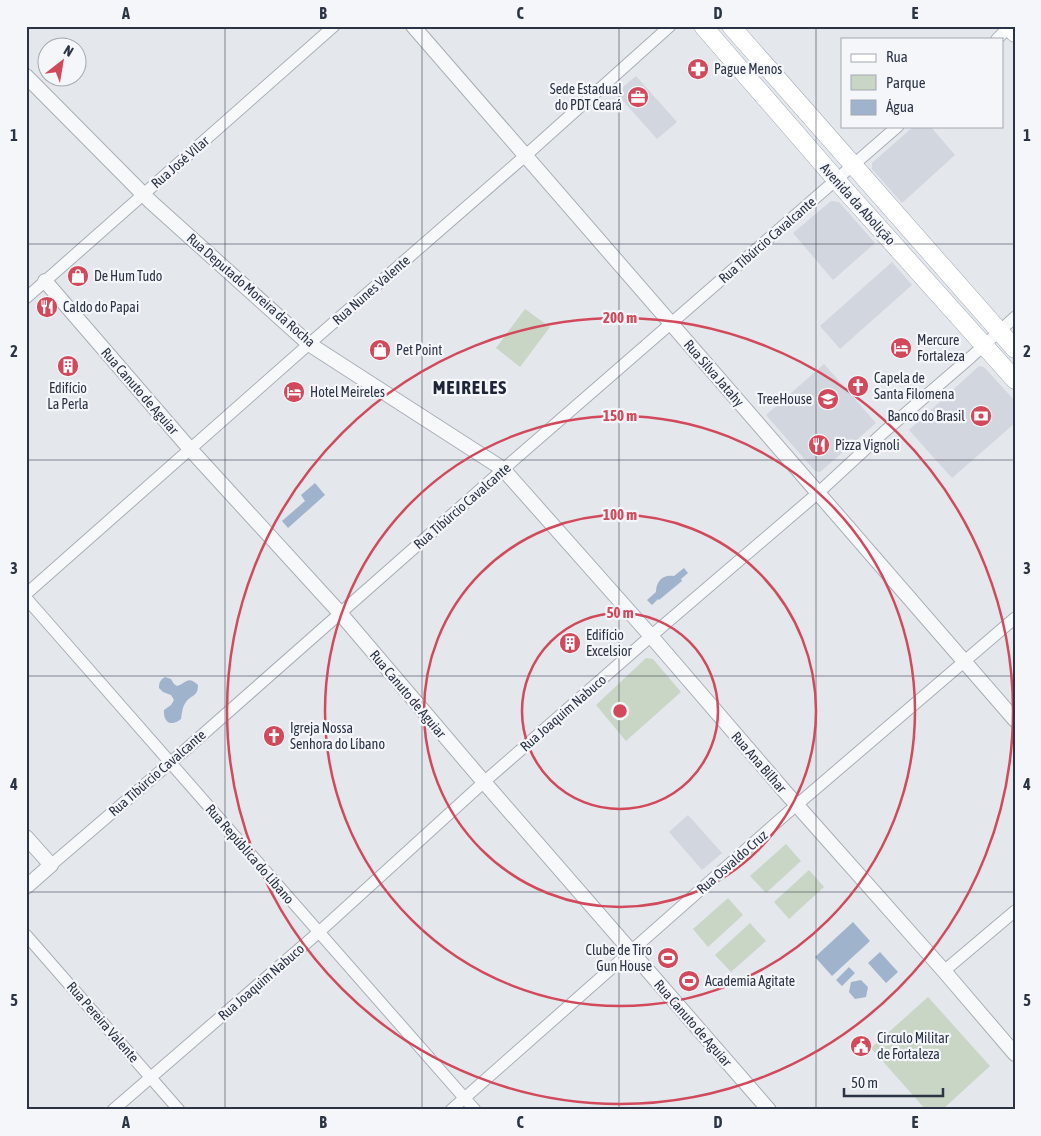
<svg xmlns="http://www.w3.org/2000/svg" width="1041" height="1136" font-family="'Asap Condensed',sans-serif">
<style>
.built{fill:#d2d6de}
.green{fill:#c9d6c5}
.water{fill:#9fb4cc}
.lines{fill:none;stroke-linecap:round;stroke-linejoin:round}
.minor-casing{stroke:#a9aeb7;stroke-width:13}
.tertiary-casing{stroke:#a9aeb7;stroke-width:16}
.primary-casing{stroke:#a3abb8;stroke-width:19}
.minor{stroke:#f7f8fa;stroke-width:11}
.tertiary{stroke:#f7f8fa;stroke-width:14}
.primary{stroke:#fff;stroke-width:18}
.grid{fill:none;stroke:#2b3445;stroke-width:1;stroke-opacity:0.55}
.ring{fill:none;stroke:#d1495b;stroke-width:2.5}
.labels{text-anchor:middle;dominant-baseline:central;stroke-width:4.5;stroke-linejoin:round;paint-order:stroke}
.poi-label{font-size:14px;fill:#2b3445;stroke:#f4f6f9;text-anchor:start}
.street-label{font-size:14px;fill:#2b3445;stroke:#f4f6f9}
.district-label{font-size:19px;font-weight:bold;letter-spacing:1px;fill:#1d2536;stroke:#f4f6f9}
.centre{fill:#d1495b;stroke:#f4f6f9;stroke-width:2.5}
.ring-label{font-size:15px;text-anchor:middle;font-weight:bold;fill:#d1495b;stroke:#f4f6f9;stroke-width:4.5;stroke-linejoin:round;paint-order:stroke}
.neatline{fill:none;stroke:#2b3445;stroke-width:2}
.grid-label{font-size:16px;text-anchor:middle;font-weight:bold;fill:#2b3445}
</style>
<rect width="100%" height="100%" fill="#e4e7ec"/>
<path class="built" d="M636 76 677 122 657 139 616 93Z
M914 126H930L955 155 902 203 872 169V163Z
M831 201 839 202 875 243 833 280 793 233Z
M892 262 912 285 840 349 820 326Z
M824 364 876 423 820 472 815 471 766 415Z
M979 366 984 367 1015 401V423L952 478 909 430Z
M688 815 722 853 702 870 669 832Z"/>
<path class="green" d="M525 309 550 327 520 367 496 348Z
M646 658 653 659 681 692 626 741 596 705Z
M786 844 801 861 766 893 750 876Z
M809 870 824 887 789 919 774 902Z
M728 898 743 915 708 947 693 929Z
M750 923 766 941 731 972 715 955Z
M928 997 990 1066 942 1110H926L871 1048Z"/>
<path class="water" d="M315 483 325 495 288 528 282 521 305 501 301 495Z
M684 568 688 573 681 579 682 581 659 600 658 599 652 605 647 600 656 592C656 581 663 574 674 576Z
M165 677 171 679 174 684 177 686C186 684 187 675 198 685 198 697 192 694 186 702 182 707 182 714 181 719 172 727 163 723 164 710L171 705 174 700 171 695 163 692 159 688C159 683 160 680 165 677Z
M853 922 870 941 832 976 815 957Z
M880 952 898 972 886 983 868 963Z
M849 967 855 973 842 986 836 980Z
M861 980 868 987 866 997 855 999 849 992 851 982Z"/>
<g class="lines">
<g class="minor-casing">
<path id="minor" d="M997 39 1009 27
M26 298 334 26
M26 594 309 344 525 156 670 26
M26 598 475 1110
M51 865 184 751 515 459 898 126
M26 935 179 1110
M944 971 1015 911
M113 1110 319 932 484 782 651 636 818 493 884 432 971 357 1015 317
M451 1110 785 815 1015 618"/>
</g>
<g class="tertiary-casing">
<path id="tertiary" d="M413 26 1015 720
M26 76 151 202 309 344 503 469 651 636 787 794 944 971 1015 1054
M45 281 190 449 340 613 477 774 769 1110
M26 837 51 865 26 887"/>
</g>
<g class="primary-casing">
<path id="primary" d="M703 26 846 191 1015 380
M731 26 1015 349
M1009 26 1015 33"/>
</g>
<use href="#minor" class="minor"/>
<use href="#tertiary" class="tertiary"/>
<use href="#primary" class="primary"/>
</g>
<path class="grid" d="M225 26V1110M422 26V1110M619 26V1110M816 26V1110M26 244H1015M26 460H1015M26 676H1015M26 892H1015"/>
<g class="ring">
<circle cx="620" cy="711" r="98"/>
<circle cx="620" cy="711" r="196"/>
<circle cx="620" cy="711" r="295"/>
<circle cx="620" cy="711" r="393"/>
</g>
<defs>
<g id="pharmacy-disc" transform="scale(1.125)"><circle r="9.5" fill="#d1495b" stroke="#f4f6f9"/><path d="M-2-6h4v4h4v4h-4v4h-4v-4h-4v-4h4Z" fill="#fff"/></g>
<g id="office-disc" transform="scale(1.125)"><circle r="9.5" fill="#d1495b" stroke="#f4f6f9"/><path d="M-6-3h4V-5.5h4V-3h4V5H-6ZM-1-4.5V-3h2v-1.5ZM-6 0V1H6V0Z" fill="#fff"/></g>
<g id="shop-disc" transform="scale(1.125)"><circle r="9.5" fill="#d1495b" stroke="#f4f6f9"/><path d="M-5-2.5h2.3a2.7 3.5 0 0 1 5.4 0H5L5.5 6h-11ZM-1.5-2.5h3a1.5 2.3 0 0 0-3 0Z" fill="#fff"/></g>
<g id="restaurant-disc" transform="scale(1.125)"><circle r="9.5" fill="#d1495b" stroke="#f4f6f9"/><path d="M-5-6h1v4h1v-4h1v4h1v-4h1v5L-1.5 .5V6h-2V.5L-5-1ZM5-6V6H3V1.5H1.5Q1.5-4 5-6Z" fill="#fff"/></g>
<g id="hotel-disc" transform="scale(1.125)"><circle r="9.5" fill="#d1495b" stroke="#f4f6f9"/><path d="M-6-4.5h1.5V1H6V5H4.5V3h-9V5H-6ZM-4 0a1.8 1.8 0 1 1 3.6 0ZM.5 0V-2.5h3Q6-2.5 6 0Z" fill="#fff"/></g>
<g id="building-disc" transform="scale(1.125)"><circle r="9.5" fill="#d1495b" stroke="#f4f6f9"/><path d="M-4-6H4V6H1V3H-1V6H-4ZM-2.5-4.3h1.7v1.8h-1.7ZM.8-4.3h1.7v1.8H.8ZM-2.5-1h1.7V.8h-1.7ZM.8-1h1.7V.8H.8Z" fill="#fff"/></g>
<g id="church-disc" transform="scale(1.125)"><circle r="9.5" fill="#d1495b" stroke="#f4f6f9"/><path d="M-1.2-6h2.4v3.5h3.3v2.4h-3.3V6h-2.4V-.1h-3.3v-2.4h3.3Z" fill="#fff"/></g>
<g id="school-disc" transform="scale(1.125)"><circle r="9.5" fill="#d1495b" stroke="#f4f6f9"/><path d="M0-5L7-2L0 1L-7-2ZM-4 1L0 2.5L4 1V4Q0 6-4 4Z" fill="#fff"/></g>
<g id="bank-disc" transform="scale(1.125)"><circle r="9.5" fill="#d1495b" stroke="#f4f6f9"/><path d="M-6-4H6V4H-6ZM0-2.3a2.3 2.3 0 1 0 0 4.6a2.3 2.3 0 1 0 0-4.6Z" fill="#fff"/></g>
<g id="stadium-disc" transform="scale(1.125)"><circle r="9.5" fill="#d1495b" stroke="#f4f6f9"/><path d="M0-5a6.5 5 0 1 0 0 10a6.5 5 0 1 0 0-10ZM-3.5-1.8h7v3.6h-7Z" fill="#fff"/></g>
<g id="civic-disc" transform="scale(1.125)"><circle r="9.5" fill="#d1495b" stroke="#f4f6f9"/><path d="M-.6-6.5H3V-4.5H.6V-3L4-1V1h2V6H-6V1h2V-1L-.6-3ZM-1.2 2.5V6h2.4V2.5Z" fill="#fff"/></g>
</defs>
<g fill-rule="evenodd">
<use href="#pharmacy-disc" x="698" y="69"/>
<use href="#office-disc" x="638" y="97"/>
<use href="#shop-disc" x="78" y="276"/>
<use href="#restaurant-disc" x="47" y="307"/>
<use href="#hotel-disc" x="901" y="348"/>
<use href="#shop-disc" x="380" y="350"/>
<use href="#building-disc" x="68" y="366"/>
<use href="#church-disc" x="858" y="386"/>
<use href="#hotel-disc" x="294" y="392"/>
<use href="#school-disc" x="828" y="399"/>
<use href="#bank-disc" x="981" y="416"/>
<use href="#restaurant-disc" x="819" y="445"/>
<use href="#building-disc" x="570" y="643"/>
<use href="#church-disc" x="274" y="736"/>
<use href="#stadium-disc" x="668" y="958"/>
<use href="#stadium-disc" x="689" y="981"/>
<use href="#civic-disc" x="861" y="1046"/>
</g>
<g class="labels">
<g class="poi-label">
<text x="714" y="69">Pague Menos</text>
<text x="622" y="89" text-anchor="end">Sede Estadual<tspan x="622" dy="16">do PDT Ceará</tspan></text>
<text x="94" y="276">De Hum Tudo</text>
<text x="63" y="307">Caldo do Papai</text>
<text x="917" y="340">Mercure<tspan x="917" dy="16">Fortaleza</tspan></text>
<text x="396" y="350">Pet Point</text>
<text x="874" y="378">Capela de<tspan x="874" dy="16">Santa Filomena</tspan></text>
<text x="68" y="388" text-anchor="middle">Edifício<tspan x="68" dy="16">La Perla</tspan></text>
<text x="310" y="392">Hotel Meireles</text>
<text x="812" y="399" text-anchor="end">TreeHouse</text>
<text x="965" y="416" text-anchor="end">Banco do Brasil</text>
<text x="835" y="445">Pizza Vignoli</text>
<text x="586" y="635">Edifício<tspan x="586" dy="16">Excelsior</tspan></text>
<text x="290" y="728">Igreja Nossa<tspan x="290" dy="16">Senhora do Líbano</tspan></text>
<text x="652" y="950" text-anchor="end">Clube de Tiro<tspan x="652" dy="16">Gun House</tspan></text>
<text x="705" y="981">Academia Agitate</text>
<text x="877" y="1038">Circulo Militar<tspan x="877" dy="16">de Fortaleza</tspan></text>
</g>
<g class="street-label">
<text transform="translate(180 162) rotate(-41)">Rua José Vilar</text>
<text transform="translate(858 204) rotate(48)">Avenida da Abolição</text>
<text transform="translate(767 240) rotate(-41)">Rua Tibúrcio Cavalcante</text>
<text transform="translate(251 290) rotate(41)">Rua Deputado Moreira da Rocha</text>
<text transform="translate(371 290) rotate(-41)">Rua Nunes Valente</text>
<text transform="translate(714 373) rotate(49)">Rua Silva Jatahy</text>
<text transform="translate(140 391) rotate(49)">Rua Canuto de Aguiar</text>
<text transform="translate(462 506) rotate(-41)">Rua Tibúrcio Cavalcante</text>
<text transform="translate(408 694) rotate(50)">Rua Canuto de Aguiar</text>
<text transform="translate(563 713) rotate(-41)">Rua Joaquim Nabuco</text>
<text transform="translate(759 762) rotate(49)">Rua Ana Bilhar</text>
<text transform="translate(157 773) rotate(-41)">Rua Tibúrcio Cavalcante</text>
<text transform="translate(250 854) rotate(49)">Rua República do Líbano</text>
<text transform="translate(732 862) rotate(-41)">Rua Osvaldo Cruz</text>
<text transform="translate(261 982) rotate(-41)">Rua Joaquim Nabuco</text>
<text transform="translate(103 1022) rotate(49)">Rua Pereira Valente</text>
<text transform="translate(693 1023) rotate(49)">Rua Canuto de Aguiar</text>
</g>
<g class="district-label">
<text x="470" y="387">MEIRELES</text>
</g>
</g>
<circle cx="620" cy="711" r="8" class="centre"/>
<g class="ring-label">
<text x="620" y="323">200 m</text>
<text x="620" y="421">150 m</text>
<text x="620" y="520">100 m</text>
<text x="620" y="618">50 m</text>
</g>
<rect width="1041" height="1136" fill="none" stroke="#f4f6f9" stroke-width="55"/>
<rect x="841" y="38" width="162" height="90" fill="#f4f6f9" stroke="#a4a8b1"/>
<rect x="851" y="54" width="25" height="8" fill="#ffffff" stroke="#a4a8b1"/>
<text x="886" y="62" font-size="15" fill="#2b3445">Rua</text>
<rect x="851" y="75" width="25" height="15" fill="#c9d6c5" stroke="#a4a8b1"/>
<text x="886" y="88" font-size="15" fill="#2b3445">Parque</text>
<rect x="851" y="100" width="25" height="15" fill="#9fb4cc" stroke="#a4a8b1"/>
<text x="886" y="112" font-size="15" fill="#2b3445">Água</text>
<g transform="translate(62 62) rotate(31)"><circle r="24" fill="#f4f6f9" stroke="#a4a8b1"/>
<path d="M0-4L9 19L0 12L-9 19Z" fill="#d1495b"/>
<text y="-8" font-size="14" font-weight="bold" text-anchor="middle" fill="#2b3445">N</text>
</g>
<path d="M844 1088v8h99v-8" fill="none" stroke="#2b3445" stroke-width="2.5"/>
<text x="851" y="1088" font-size="15" fill="#2b3445" stroke="#f4f6f9" stroke-width="4" paint-order="stroke">50 m</text>
<rect x="28" y="28" width="986" height="1080" class="neatline"/>
<g class="grid-label">
<text x="126" y="19">A</text>
<text x="323" y="19">B</text>
<text x="520" y="19">C</text>
<text x="718" y="19">D</text>
<text x="915" y="19">E</text>
<text x="14" y="141">1</text>
<text x="1027" y="141">1</text>
<text x="14" y="357">2</text>
<text x="1027" y="357">2</text>
<text x="14" y="574">3</text>
<text x="1027" y="574">3</text>
<text x="14" y="790">4</text>
<text x="1027" y="790">4</text>
<text x="14" y="1006">5</text>
<text x="1027" y="1006">5</text>
<text x="126" y="1128">A</text>
<text x="323" y="1128">B</text>
<text x="520" y="1128">C</text>
<text x="718" y="1128">D</text>
<text x="915" y="1128">E</text>
</g>
</svg>
